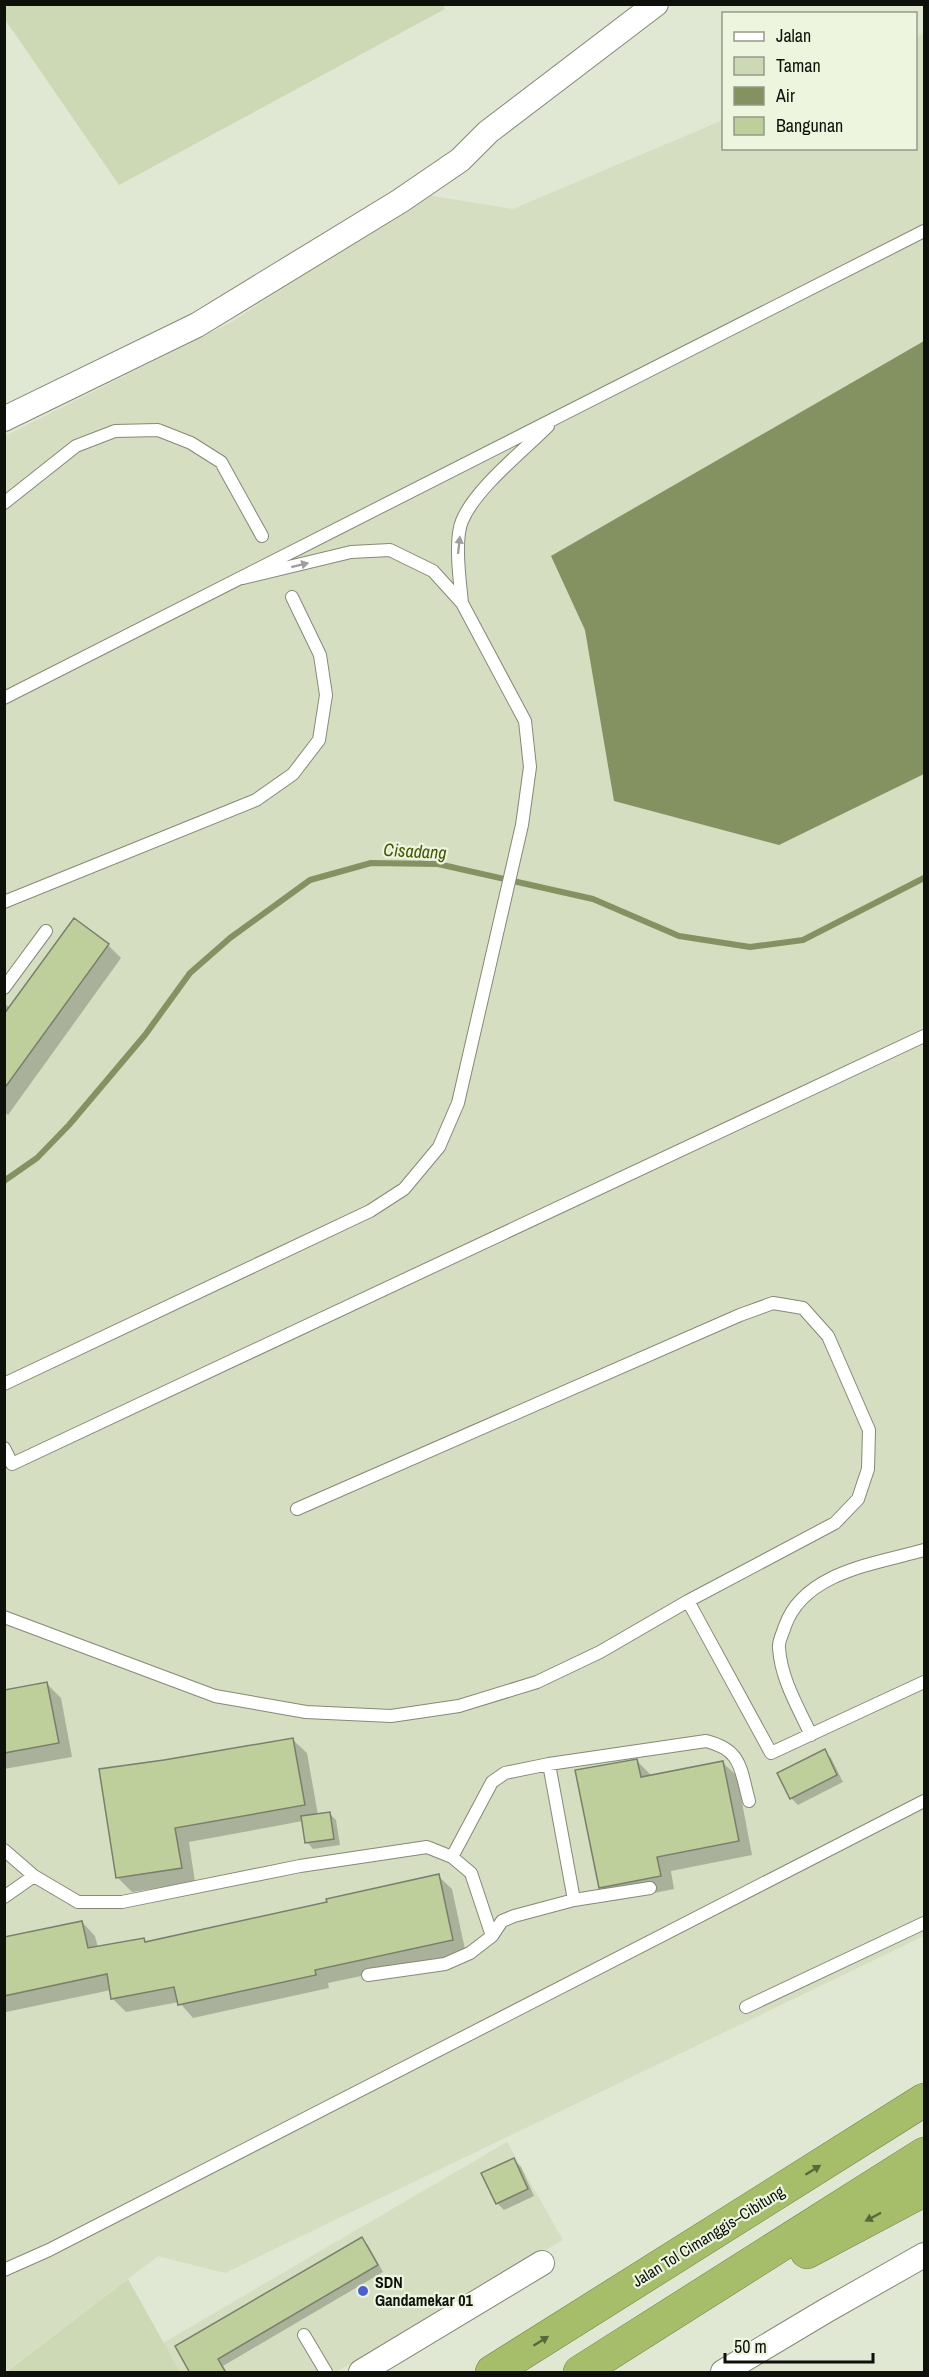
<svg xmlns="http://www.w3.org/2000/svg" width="929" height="2377" font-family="'Archivo Narrow',sans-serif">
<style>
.built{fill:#d5dec1}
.green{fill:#cdd8b4}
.water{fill:#849261}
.shadow{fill:#0003}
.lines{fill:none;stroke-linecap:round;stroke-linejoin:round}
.stream{stroke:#849261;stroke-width:6}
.building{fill:#bfcf9b;stroke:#797f6b;stroke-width:1.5}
.service-casing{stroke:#848a76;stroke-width:14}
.minor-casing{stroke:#848a76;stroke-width:26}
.motorway-casing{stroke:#718148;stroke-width:34}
.service{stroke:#fff;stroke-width:12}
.minor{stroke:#fff;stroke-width:24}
.motorway{stroke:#a6bd6a;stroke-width:33}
.oneway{fill:#9fa09d}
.oneway2{fill:#5a673a}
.poi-dot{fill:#4c5fd4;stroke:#edf5df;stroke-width:2}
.labels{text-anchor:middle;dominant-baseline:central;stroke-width:4.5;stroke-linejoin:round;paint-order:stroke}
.street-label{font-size:16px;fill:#0e1109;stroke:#edf5df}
.poi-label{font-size:16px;font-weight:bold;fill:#0e1109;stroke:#edf5df;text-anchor:start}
.water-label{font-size:18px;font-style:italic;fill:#465603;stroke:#edf5df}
</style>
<rect width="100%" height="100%" fill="#e0e7d2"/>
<path class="built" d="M924 33V1936L225 2273 158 2256 5 2372V436L230 323 426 195 513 209 723 120 724 148H916V37Z
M507 2142 563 2240 336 2372H180L163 2343Z"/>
<path class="green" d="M442 4 445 9 119 185 4 18 5 4Z
M128 2279 180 2372H6Z"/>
<path class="water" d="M924 341V774L779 845 614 801 585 630 551 556Z"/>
<path class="shadow" d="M108 945 121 958 8 1115 4 1112V1004L11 1008Z
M47 1684 61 1698 72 1757 4 1769V1691Z
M292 1739 307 1753 318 1815 329 1813 336 1820 340 1845 313 1849 307 1842 303 1821 189 1842 195 1882 132 1892 117 1877 100 1770Z
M824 1751 831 1758 843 1782 798 1805 791 1798Z
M637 1761 651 1775 722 1762 737 1776 752 1855 671 1871 674 1889 614 1901 600 1887Z
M438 1876 452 1889 466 1954 328 1983 329 1988 193 2018 179 2002 126 2012 112 1998 111 1990 6 2012 4 2010V1938L82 1922 95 1936 98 1948 144 1940 147 1943 328 1904Z
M514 2160 521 2167 534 2196 504 2210 497 2203Z
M362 2239 368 2245 383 2272 223 2366 227 2372H192Z"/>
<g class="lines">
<path class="stream" d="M4 1181 37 1158 69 1125 145 1035 190 973 230 938 310 880 371 863 438 864 593 899 679 936 750 947 803 940 924 878"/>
</g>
<path class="building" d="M74 918 109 944 4 1089V1014Z
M47 1682 59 1743 4 1753V1690Z
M293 1738 305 1805 175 1828 182 1868 116 1878 99 1769 164 1760Z
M825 1749 837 1775 790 1799 777 1773Z
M637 1759 641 1777 723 1761 739 1841 657 1857 661 1876 599 1888 575 1770Z
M330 1812 334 1839 305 1843 301 1816Z
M439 1874 453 1940 315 1970 316 1975 178 2005 174 1987 111 1999 107 1974 4 1996V1937L82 1921 88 1948 144 1938 145 1942 327 1902 326 1899Z
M514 2158 528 2189 496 2204 481 2173Z
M362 2237 378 2265 218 2359 226 2373H190L175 2346Z"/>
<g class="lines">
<g class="service-casing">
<path id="service" d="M4 503 76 446 115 431 158 430 191 443 221 462 262 536
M462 603C460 582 454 540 462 521 475 489 523 451 548 426
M4 698 924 231
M4 902 256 800 293 774 319 740 326 695 320 655 292 597
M4 988 46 931
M4 1384 370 1211 404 1189 439 1147 458 1103 522 825 530 767 525 721 462 603 433 571 390 550 351 552 243 578
M4 1448 12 1464 924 1036
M688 1601 771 1753 924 1682
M4 1617 215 1696 306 1712 391 1716 459 1706 537 1682 600 1652 688 1601 835 1523 858 1499 868 1469 869 1430 828 1336 803 1308 773 1303 740 1315 297 1509
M811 1735C798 1707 781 1679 779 1648 778 1641 783 1633 785 1626 804 1572 875 1564 924 1550
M549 1764 574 1900
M4 1850 34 1876 78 1902H122L300 1866 427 1847 452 1857 471 1873 492 1936 470 1953 445 1964 368 1975
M452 1857 492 1782 505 1773 549 1764 706 1741C742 1750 740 1768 749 1801
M4 1897 34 1876
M492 1936 502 1921 514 1916 574 1900 650 1888
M746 2007 924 1923
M4 2270 49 2250 924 1801
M304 2335 326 2372"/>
</g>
<g class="minor-casing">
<path id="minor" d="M4 419 197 325 400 201 460 160 488 132 656 4
M361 2372 542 2263
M723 2372 827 2310 924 2255"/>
</g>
<g class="motorway-casing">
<path id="motorway" d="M807 2252 924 2190
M492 2372 924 2100
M580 2372 924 2154"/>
</g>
<use href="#service" class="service"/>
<use href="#minor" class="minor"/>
<use href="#motorway" class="motorway"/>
</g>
<defs><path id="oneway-solid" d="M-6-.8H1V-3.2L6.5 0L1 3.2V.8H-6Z" transform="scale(1.5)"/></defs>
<g class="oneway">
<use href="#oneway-solid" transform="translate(459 545) rotate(-84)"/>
<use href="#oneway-solid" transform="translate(300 565) rotate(-14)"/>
</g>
<g class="oneway2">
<use href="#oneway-solid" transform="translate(813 2170) rotate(-32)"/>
<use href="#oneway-solid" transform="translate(873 2217) rotate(152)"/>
<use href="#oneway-solid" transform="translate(541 2341) rotate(-32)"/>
</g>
<circle class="poi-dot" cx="363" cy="2291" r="6"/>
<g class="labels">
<g class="street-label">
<text transform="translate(708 2236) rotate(-32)">Jalan Tol Cimanggis–Cibitung</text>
</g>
<g class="poi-label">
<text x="375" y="2282">SDN<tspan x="375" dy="18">Gandamekar 01</tspan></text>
</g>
<g class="water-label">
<text transform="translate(415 851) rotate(3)">Cisadang</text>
</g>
</g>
<rect width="929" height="2377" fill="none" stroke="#0e1109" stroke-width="12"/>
<rect x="722" y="12" width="195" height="138" fill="#edf5df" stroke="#949a89" stroke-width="1.5"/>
<rect x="734" y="32" width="30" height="9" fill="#ffffff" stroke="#949a89" stroke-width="1.5"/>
<text x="776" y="42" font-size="18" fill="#0e1109">Jalan</text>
<rect x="734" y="57" width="30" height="18" fill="#cdd8b4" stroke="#949a89" stroke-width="1.5"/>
<text x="776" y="72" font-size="18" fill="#0e1109">Taman</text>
<rect x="734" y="87" width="30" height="18" fill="#849261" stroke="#949a89" stroke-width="1.5"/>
<text x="776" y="102" font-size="18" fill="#0e1109">Air</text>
<rect x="734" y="117" width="30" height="18" fill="#bfcf9b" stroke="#949a89" stroke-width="1.5"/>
<text x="776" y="132" font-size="18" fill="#0e1109">Bangunan</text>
<path d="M725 2353v9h148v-9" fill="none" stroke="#0e1109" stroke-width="3"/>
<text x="734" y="2353" font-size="18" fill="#0e1109" stroke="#edf5df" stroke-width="4.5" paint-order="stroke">50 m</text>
</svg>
